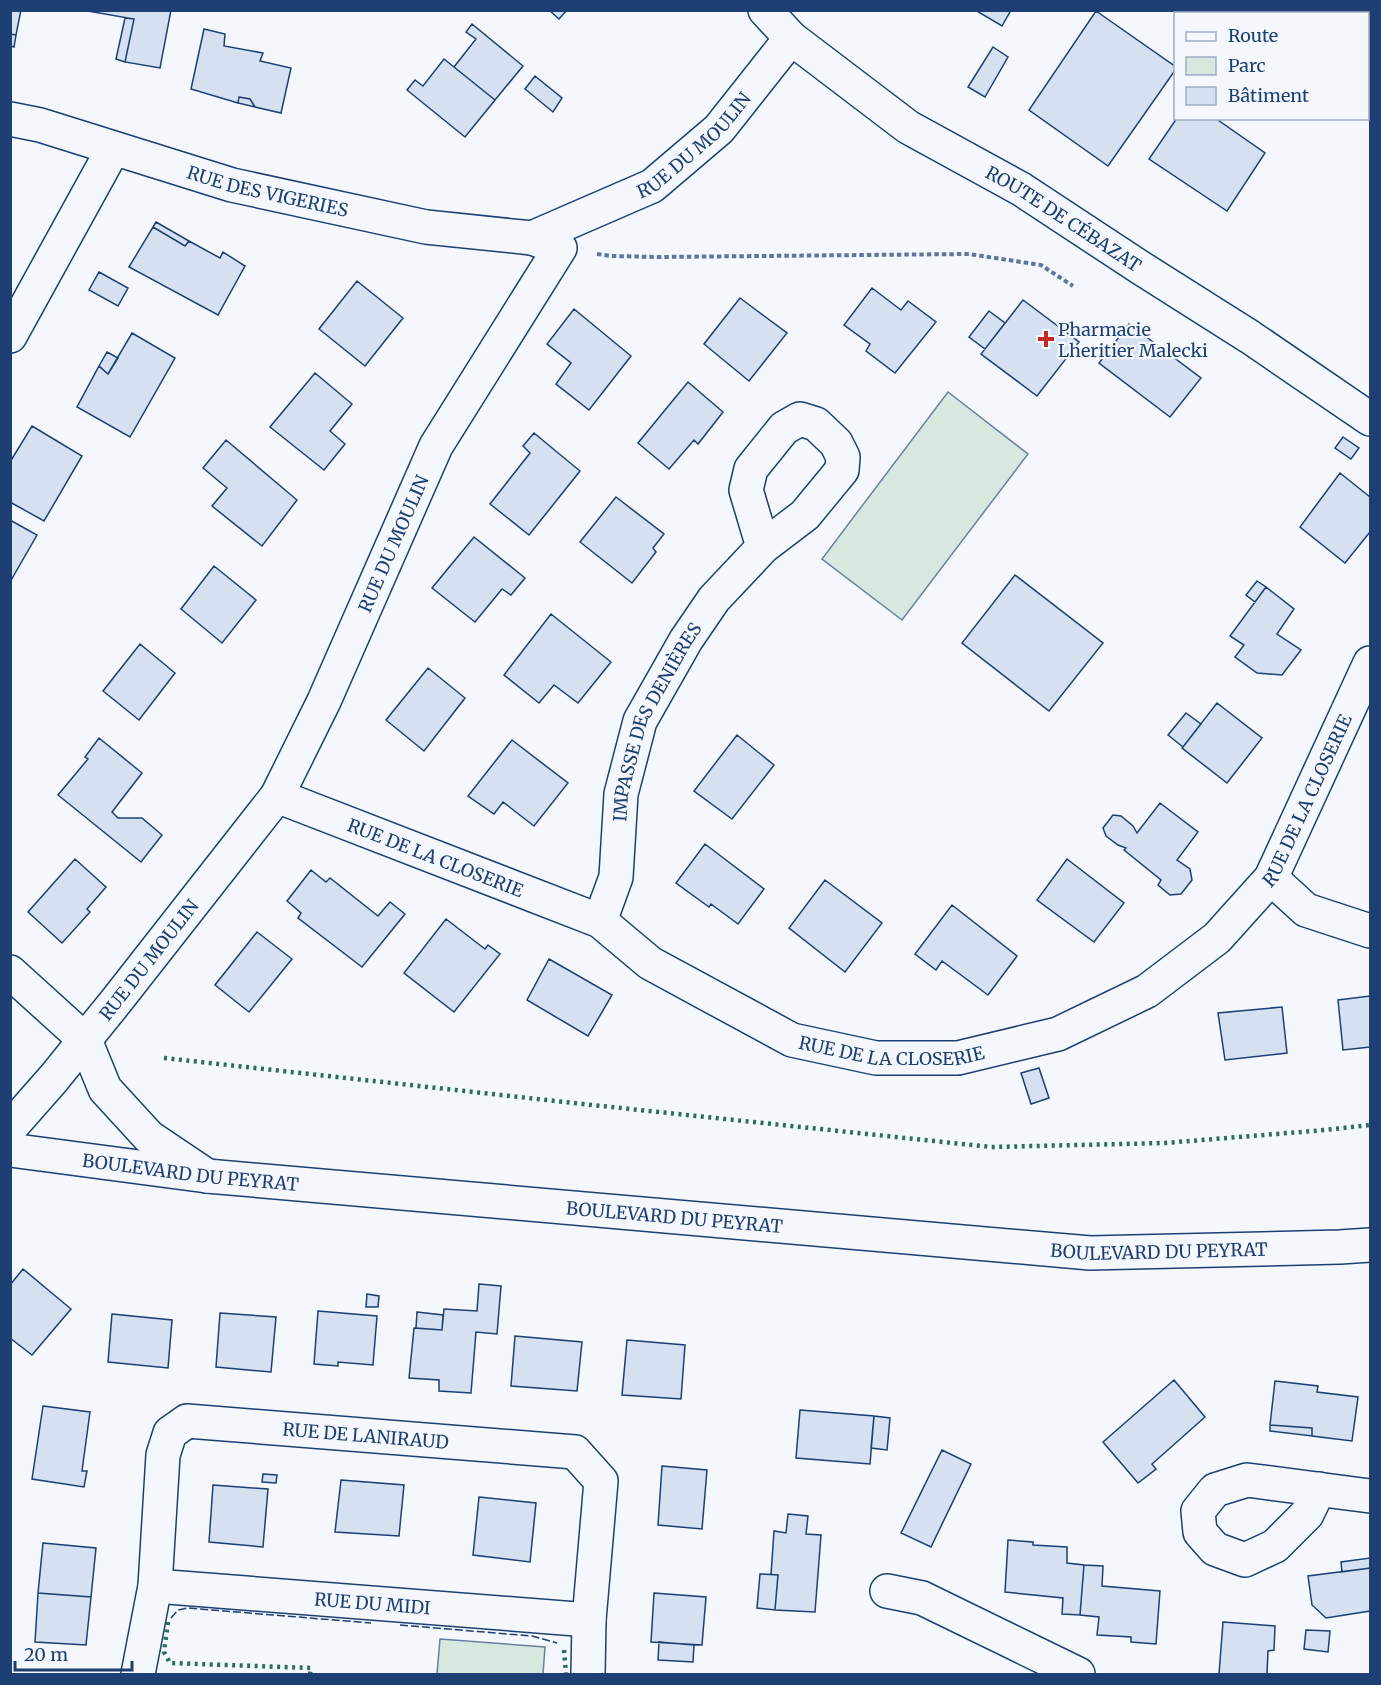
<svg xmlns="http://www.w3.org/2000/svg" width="1381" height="1685" font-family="Merriweather,serif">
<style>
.green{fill:#d7e8df;stroke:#687fa3;stroke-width:1.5}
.building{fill:#d5e0f0;stroke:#1d3f73;stroke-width:1.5}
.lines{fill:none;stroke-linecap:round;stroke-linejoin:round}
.minor-casing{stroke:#1d3f73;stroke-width:36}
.tertiary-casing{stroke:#1d3f73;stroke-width:36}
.secondary-casing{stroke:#1d3f73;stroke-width:36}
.path{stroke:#5e769c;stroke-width:4;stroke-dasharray:4.5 3;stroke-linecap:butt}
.minor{stroke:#f4f7fb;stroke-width:33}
.tertiary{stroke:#f4f7fb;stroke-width:33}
.secondary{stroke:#f4f7fb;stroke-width:33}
.hedge{stroke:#2c6c60;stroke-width:4.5;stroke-dasharray:3 4.5;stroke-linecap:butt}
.fence{stroke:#1d3f73;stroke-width:1.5;stroke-dasharray:8 3;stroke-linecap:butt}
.poi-dot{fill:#c62828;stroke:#f4f7fb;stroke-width:2}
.labels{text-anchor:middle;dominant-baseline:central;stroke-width:4.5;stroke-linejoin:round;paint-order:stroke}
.street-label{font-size:18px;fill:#1d3f73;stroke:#f4f7fb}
.poi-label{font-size:18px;fill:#1d3f73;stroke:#f4f7fb;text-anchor:start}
</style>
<rect width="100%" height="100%" fill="#f4f7fb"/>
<path class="green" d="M948 392 1028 454 902 620 822 559Z
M440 1639 545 1647 543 1674H437Z"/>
<path class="building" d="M10 10H21L16 35 10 34Z
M82 10H171L160 68 125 62 134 19Z
M549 10H567L559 19Z
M975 10H1011L1002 26Z
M1314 10H1330L1328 14H1319Z
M1343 10H1360L1358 14H1348Z
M1096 11 1176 67V69L1108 166 1029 110Z
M125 18 134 19 125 62 116 59Z
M472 24 523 66 495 100 454 67 476 39 466 32Z
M204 29 225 34 224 46 263 53 260 61 291 68 281 113 255 107 250 99 239 97 238 103 191 89Z
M10 34 16 35 14 47 10 46Z
M993 47 1008 57 985 97 968 87Z
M444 59 495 100 465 137 407 90 415 80 423 86Z
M535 76 562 98 553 112 525 89Z
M239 97 250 99 255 107 238 103Z
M1177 118H1215L1265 153 1227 211 1149 159Z
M156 222 189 241 185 246 153 227Z
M153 227 185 246 189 241 220 258 223 252 245 266 218 315 129 267Z
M99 272 128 288 118 306 89 290Z
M357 281 403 318 365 366 319 329Z
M872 288 901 310 908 301 936 322 895 373 866 351 870 344 844 325Z
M740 298 787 333 749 381 704 344Z
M1023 300 1079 342 1037 396 981 354Z
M574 309 631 356 589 410 556 384 571 363 547 344Z
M989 311 1005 323 985 349 969 337Z
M1129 324 1201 378 1170 417 1099 363Z
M132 333 175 358 130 437 77 407 99 366 108 374Z
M107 352 118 358 108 374 99 366Z
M315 373 352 404 330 431 345 444 324 470 270 427Z
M688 382 723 412 698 444 694 440 669 469 638 443Z
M32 426 82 456 44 521 10 502V462Z
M534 433 580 471 529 535 490 504 530 453 523 446Z
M1343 437 1359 448 1351 459 1335 448Z
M226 440 297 500 262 546 212 506 227 488 203 468Z
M1340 473 1370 497V532L1345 563 1300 527Z
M616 497 664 534 653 548 656 552 632 583 580 542Z
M10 520 37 535 10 582Z
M474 537 525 578 511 595 502 589 475 622 432 588Z
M214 566 256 600 222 643 181 609Z
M1015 575 1103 643 1049 711 962 643Z
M1257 581 1266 587 1255 602 1246 595Z
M1266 587 1294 609 1277 634 1301 650 1282 675 1257 673 1235 657 1244 645 1230 636Z
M551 614 611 662 578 703 554 685 539 703 504 675Z
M140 644 175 673 139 720 103 691Z
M428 668 465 698 424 751 386 720Z
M1217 703 1262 738 1227 783 1182 748Z
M1186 713 1201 724 1183 747 1168 735Z
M737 735 774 765 732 819 694 791Z
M99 738 142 773 112 812 118 818H142L162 835 141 862 58 795 88 759 85 757Z
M512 740 568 783 534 826 503 802 494 814 468 796Z
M1160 803 1198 832 1177 860 1190 869 1192 880 1181 894 1170 895 1158 885 1161 880 1124 850 1126 848 1118 845 1106 836 1103 828 1113 815 1121 816 1133 826 1137 833Z
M705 844 764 889 738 924 711 904 709 907 676 883Z
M75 859 106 887 87 909 90 912 62 943 28 912Z
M1067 859 1124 903 1094 942 1037 900Z
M311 870 326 882 330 878 378 916 390 902 405 914 362 967 298 918 301 913 287 901Z
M825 880 882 923 845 972 789 928Z
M952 905 1017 956 988 995 942 961 936 970 915 954Z
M446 919 485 949 488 945 500 954 454 1012 404 973Z
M257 932 292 959 249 1012 215 985Z
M549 959 612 995 588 1036 527 1000Z
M1370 996V1047L1343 1050 1338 1000Z
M1282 1007 1287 1053 1225 1060 1218 1013Z
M1039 1068 1049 1098 1031 1104 1021 1073Z
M23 1269 71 1309 32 1355 10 1338V1285Z
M479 1284 501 1286 497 1334 476 1332 471 1393 439 1391V1380L409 1378 414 1328 442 1330 444 1309 477 1311Z
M367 1294 379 1296 378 1307H366Z
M318 1311 377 1316 373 1365 338 1362V1366L314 1364Z
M417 1312 443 1315 442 1330 416 1328Z
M220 1313 276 1317 271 1372 216 1367Z
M112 1314 172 1320 168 1368 108 1362Z
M515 1336 582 1342 577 1391 511 1386Z
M627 1340 685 1345 681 1399 622 1395Z
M1174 1380 1205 1417 1152 1464 1156 1469 1138 1483 1103 1442Z
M1275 1381 1318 1386 1317 1392 1358 1397 1352 1441 1312 1436V1428L1270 1425Z
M43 1406 90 1412 82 1471H87L84 1487 32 1479Z
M800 1410 874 1416 870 1464 796 1458Z
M874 1416 890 1418 887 1450 871 1448Z
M1270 1425 1312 1428V1436L1270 1431Z
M942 1450 971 1464 931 1547 901 1533Z
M662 1466 707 1470 702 1529 658 1525Z
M263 1474 277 1475 276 1483 262 1482Z
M341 1480 404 1485 399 1536 335 1532Z
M213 1485 268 1489 263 1547 209 1542Z
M479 1497 536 1503 530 1562 473 1555Z
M788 1514 808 1516 806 1534 821 1535 815 1612 775 1610 778 1575H771L774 1531 786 1533Z
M1008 1540 1033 1542V1545L1067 1547V1563L1084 1565 1080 1615 1062 1614 1063 1598 1005 1592Z
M43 1543 96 1548 91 1597 38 1593Z
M1370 1558V1568L1342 1572 1341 1562Z
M1084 1565 1103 1566 1102 1586 1160 1591 1156 1644 1131 1642V1637L1097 1635 1099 1617 1080 1615Z
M1370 1568V1611L1326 1618 1312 1605 1308 1576Z
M760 1574 778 1575 775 1610 757 1608Z
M38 1593 91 1597 86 1645 35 1642Z
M654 1593 706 1597 702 1645 651 1642Z
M1223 1622 1275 1626 1274 1650 1268 1651 1267 1674H1219Z
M1306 1630 1330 1631 1328 1652 1304 1649Z
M659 1642 694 1645 693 1662 658 1660Z"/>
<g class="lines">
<g class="minor-casing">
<g id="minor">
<path id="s1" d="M10 119 40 125 232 185 426 227 532 238"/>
<path d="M10 336 113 149"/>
<path id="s2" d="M277 796 600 921 650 963 792 1040 876 1058H958L1058 1034 1147 991 1217 938 1271 878 1370 663"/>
<path d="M1271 878 1306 910 1370 931"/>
<path id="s3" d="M600 921 616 877 621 794 640 721 686 640 714 599 763 547 805 515 842 470 843 457 836 443 816 424 800 419 784 428 751 469 746 490 763 547"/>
<path d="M10 972 85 1040 105 1089 149 1137 207 1176"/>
<path id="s4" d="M10 1128 54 1078 117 1000 277 796 324 701 436 446 560 248 532 238 652 186 719 129 791 38"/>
<path d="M1319 1489 1307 1514 1275 1546 1245 1560 1215 1549 1200 1532 1198 1511 1215 1490 1247 1480 1370 1496"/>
<path id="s5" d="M155 1586 589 1620"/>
<path d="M887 1591 922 1598 1078 1674"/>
<path id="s6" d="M138 1674 155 1586 163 1455 170 1433 187 1421 575 1452 601 1481 589 1620 588 1674"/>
</g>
</g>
<g class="tertiary-casing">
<g id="tertiary">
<path id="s7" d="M765 10 791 38 908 127 1021 189 1141 268 1250 337 1370 419"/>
</g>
</g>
<g class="secondary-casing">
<g id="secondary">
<path id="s8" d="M10 1150 207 1176 1090 1253 1340 1247 1370 1245"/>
</g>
</g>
<path class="path" d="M597 254 611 256 657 257 969 254 1041 265 1073 286"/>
<use href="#minor" class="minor"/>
<use href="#tertiary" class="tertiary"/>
<use href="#secondary" class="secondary"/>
<path class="hedge" d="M164 1058 592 1105 991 1147 1165 1143 1325 1130 1370 1125
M168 1622 164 1652 170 1663 311 1668 310 1674
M564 1650 566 1674"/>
<path class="fence" d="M171 1618 178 1610 188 1608 371 1623
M400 1625 532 1636 557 1643"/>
</g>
<path class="poi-dot" d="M1043 330h6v6h6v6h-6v6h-6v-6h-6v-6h6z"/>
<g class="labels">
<g class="street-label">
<text stroke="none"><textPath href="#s4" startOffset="1263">RUE DU MOULIN</textPath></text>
<text stroke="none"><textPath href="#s1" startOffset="268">RUE DES VIGERIES</textPath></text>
<text stroke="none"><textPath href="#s7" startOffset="366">ROUTE DE CÉBAZAT</textPath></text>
<text stroke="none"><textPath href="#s4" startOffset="704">RUE DU MOULIN</textPath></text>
<text stroke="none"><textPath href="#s3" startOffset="210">IMPASSE DES DENIÈRES</textPath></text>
<text stroke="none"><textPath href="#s2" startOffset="1197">RUE DE LA CLOSERIE</textPath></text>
<text stroke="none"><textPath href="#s2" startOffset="170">RUE DE LA CLOSERIE</textPath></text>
<text stroke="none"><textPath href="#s4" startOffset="218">RUE DU MOULIN</textPath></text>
<text stroke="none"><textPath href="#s2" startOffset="674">RUE DE LA CLOSERIE</textPath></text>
<text stroke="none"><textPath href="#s8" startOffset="182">BOULEVARD DU PEYRAT</textPath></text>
<text stroke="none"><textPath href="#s8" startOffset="668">BOULEVARD DU PEYRAT</textPath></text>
<text stroke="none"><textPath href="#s8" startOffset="1154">BOULEVARD DU PEYRAT</textPath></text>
<text stroke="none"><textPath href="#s6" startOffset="444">RUE DE LANIRAUD</textPath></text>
<text stroke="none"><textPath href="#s5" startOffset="218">RUE DU MIDI</textPath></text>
</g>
<g class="poi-label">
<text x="1058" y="329">Pharmacie<tspan x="1058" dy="21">Lheritier Malecki</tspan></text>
</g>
</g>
<rect width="1381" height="1685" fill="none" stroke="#1d3f73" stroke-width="24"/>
<rect x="1174" y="12" width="195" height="108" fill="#f4f7fb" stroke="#9eadc5" stroke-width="1.5"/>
<rect x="1186" y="32" width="30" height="9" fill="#f4f7fb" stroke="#9eadc5" stroke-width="1.5"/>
<text x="1228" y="42" font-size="18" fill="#1d3f73">Route</text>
<rect x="1186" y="57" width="30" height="18" fill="#d7e8df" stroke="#9eadc5" stroke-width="1.5"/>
<text x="1228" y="72" font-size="18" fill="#1d3f73">Parc</text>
<rect x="1186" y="87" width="30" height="18" fill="#d5e0f0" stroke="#9eadc5" stroke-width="1.5"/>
<text x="1228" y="102" font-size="18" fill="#1d3f73">Bâtiment</text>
<path d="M15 1661v9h117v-9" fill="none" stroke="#1d3f73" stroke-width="3"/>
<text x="24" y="1661" font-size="18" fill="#1d3f73" stroke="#f4f7fb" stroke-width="4.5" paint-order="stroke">20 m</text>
</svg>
